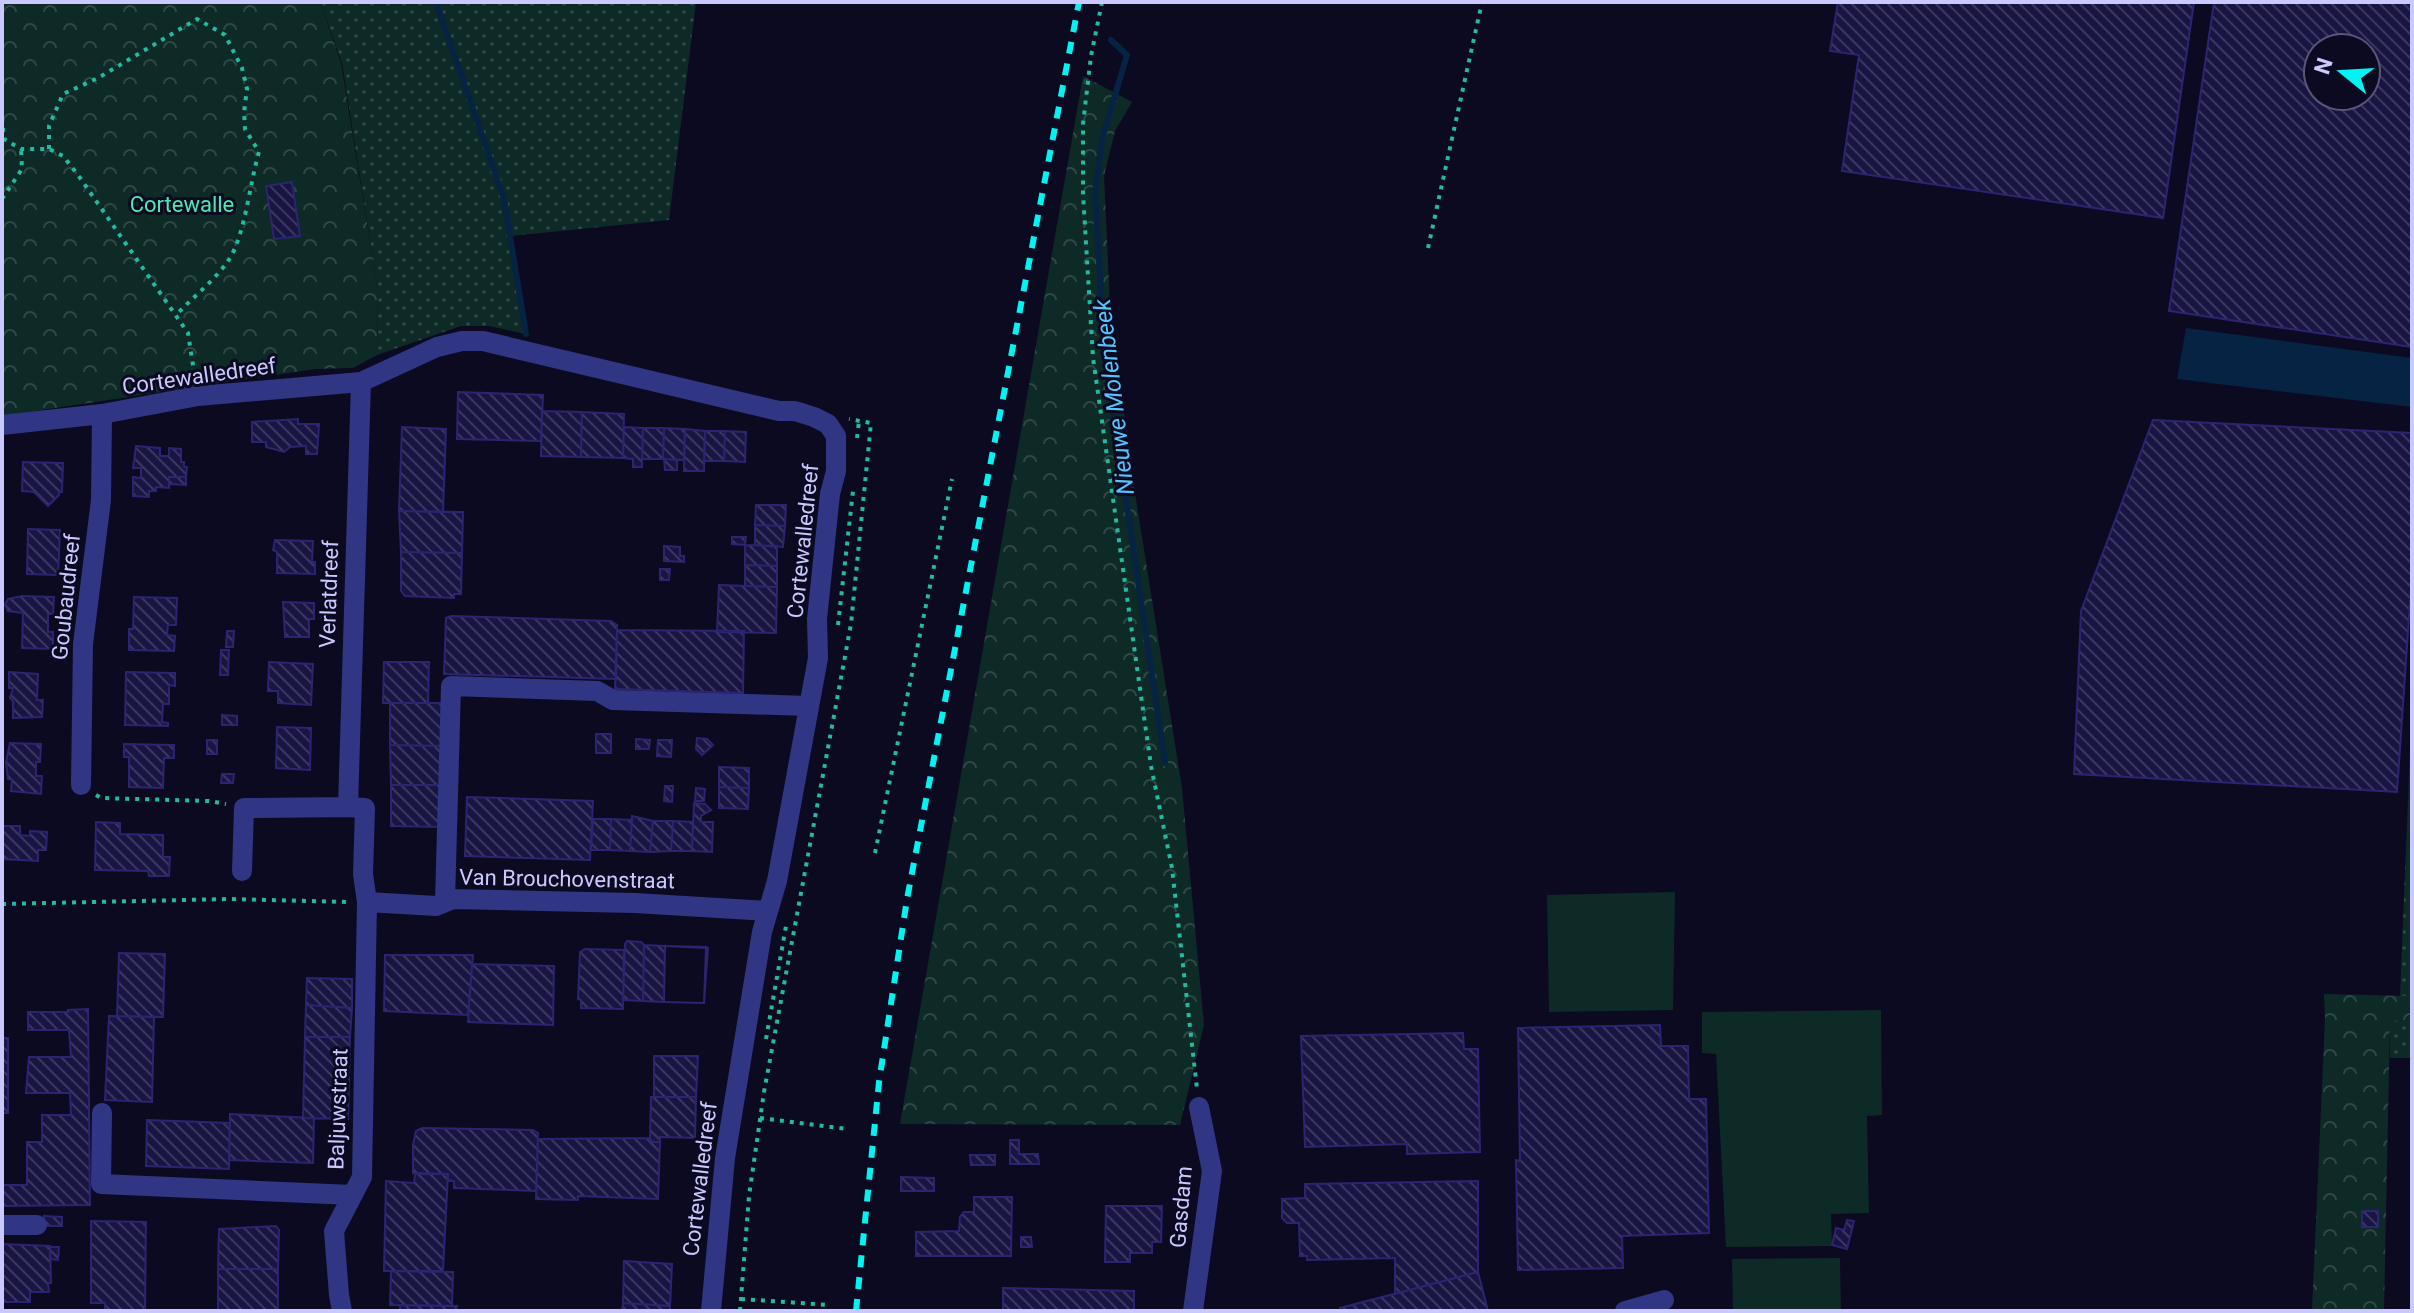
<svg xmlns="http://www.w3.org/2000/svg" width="2414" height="1313" font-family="Roboto,sans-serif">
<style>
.grass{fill:url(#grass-dots)}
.forest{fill:url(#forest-crowns)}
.pitch{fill:#0d2a26}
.water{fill:#062343}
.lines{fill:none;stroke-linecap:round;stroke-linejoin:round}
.stream{stroke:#062343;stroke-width:6}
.building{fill:url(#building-back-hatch);stroke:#2c2471;stroke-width:2;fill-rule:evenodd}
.path{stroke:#21bba2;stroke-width:4;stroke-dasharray:4 6;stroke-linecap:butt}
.minor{stroke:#313684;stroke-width:20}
.rail{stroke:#00f4f3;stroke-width:6;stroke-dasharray:12 10;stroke-linecap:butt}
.labels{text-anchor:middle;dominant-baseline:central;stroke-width:6;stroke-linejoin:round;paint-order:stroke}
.park-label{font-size:22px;fill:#4aeab2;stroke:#0c0a20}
.street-label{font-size:22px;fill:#cac9ff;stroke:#0c0a20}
.water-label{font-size:24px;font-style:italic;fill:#57c3ff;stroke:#0c0a20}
</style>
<defs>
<pattern id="grass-dots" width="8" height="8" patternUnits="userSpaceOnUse" patternTransform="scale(2)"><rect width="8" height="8" fill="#0d2a26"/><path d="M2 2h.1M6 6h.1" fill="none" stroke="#2f4847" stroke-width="1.8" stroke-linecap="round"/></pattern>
<pattern id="forest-crowns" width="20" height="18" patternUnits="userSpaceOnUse" patternTransform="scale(2)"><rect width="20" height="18" fill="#0d2a26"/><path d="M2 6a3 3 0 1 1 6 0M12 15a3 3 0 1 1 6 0" fill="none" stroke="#2f4847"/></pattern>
<pattern id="building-back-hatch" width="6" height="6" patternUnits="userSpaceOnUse" patternTransform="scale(2)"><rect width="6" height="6" fill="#191543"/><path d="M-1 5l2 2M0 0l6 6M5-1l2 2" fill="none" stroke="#39365f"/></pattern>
</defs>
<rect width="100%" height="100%" fill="#0c0a20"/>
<path class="grass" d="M320 2H696L669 220 511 236 526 334 489 326H461L377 355 378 290 342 63Z
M2412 701V996H2400Z
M2390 1020H2412V1058H2390Z"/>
<path class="forest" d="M2 2H320L341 63 378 290 377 355 353 368 315 369 2 416Z
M1083 76 1132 102 1115 131 1104 176 1110 305 1134 487 1182 788 1204 1025 1180 1125 900 1124Z
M2324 994 2412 996V1020L2390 1021 2384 1311H2312L2325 1018Z"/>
<path class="pitch" d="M1675 892 1673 1010 1549 1012 1547 895Z
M1881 1010 1882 1115 1867 1116 1869 1213 1831 1214 1832 1246 1726 1247 1716 1054 1702 1053V1012Z
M1840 1258 1841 1311H1733L1732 1259Z"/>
<path class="water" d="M2186 328 2412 358V407L2177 379Z"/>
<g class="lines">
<path class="stream" d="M436 2 504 199 526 334
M1111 40 1127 55 1102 139 1095 193 1105 357 1165 763"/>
</g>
<path class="building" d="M1838 2H2194L2163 218 1842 171 1859 55 1830 51Z
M2214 2H2412V347L2169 311ZM2318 48H2366V96H2318Z
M292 182 300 236 274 239 266 186Z
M458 392 543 395 541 441 457 439Z
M542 411 582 412 581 457 541 456Z
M582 412 624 414 623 458 581 457Z
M298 419V424H319L317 454H306V446L290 447 284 452 266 447V442H252V422Z
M2153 420 2412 433V573L2397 792 2074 774 2081 611Z
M402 427 446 429 443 512 399 511Z
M624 427 643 428 642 467H633V459L623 458Z
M643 428H664L663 459H642Z
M664 428 685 429 684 460 663 459Z
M685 429 705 431 704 471H684Z
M705 431H725L724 461H704Z
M725 431 746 432 745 462 724 461Z
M136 446 160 448V456H169V448L181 449V462H184V467H187L186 477H169V488L156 487V491H149V497L133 496V477L141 478V468H133Z
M664 459 677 460V470H665Z
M23 462 63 463 62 492H59V495L48 506 34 492 22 491Z
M169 477H186V485L169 484Z
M756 505H786L785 526 755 525Z
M399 511 463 512 462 553 401 552Z
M755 525 785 526 783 547 755 545Z
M28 529 60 530 58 575 27 574Z
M732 537H746L745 545 732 544Z
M275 540 313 541 312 562H315V574L277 573V552L273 550Z
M745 545 777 546V566L745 565Z
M664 546 680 547V556H684V562L664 561Z
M401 552 462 553 461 594H454V598L405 596 401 591Z
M745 565 777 566V587L745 586Z
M660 569H670L669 580H660Z
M719 585 777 587 776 633 717 632Z
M22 596 54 597 53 614H48V632H53V649L22 648 23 613 8 611 5 605 8 599Z
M134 597 177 598 176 625H168L167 635 175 636 174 651 129 650V629H133Z
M283 602 314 603V619H309V637H285Z
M451 616 611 621 617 625 616 679 444 674 446 618Z
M617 630 744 631 743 693 615 689Z
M227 631H234L233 647H226Z
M221 650H229L228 675H220Z
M269 662 313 664 311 705 278 703V691H268Z
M384 662H429L428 703H383Z
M9 672 38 674 37 700H43L42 717 13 718V701L10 698 13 688H9Z
M126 672 175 673V686L169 685V704H163L162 722 168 723V726L125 725Z
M390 703H443L442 746 390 745Z
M222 715 237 716V725H222Z
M277 727 311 728 310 770 276 768Z
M596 734H611V753H596Z
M697 738 707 739 713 745 702 755 696 749Z
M636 739 650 740 649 749H636Z
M207 740H217V754H207Z
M658 740H672L671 757 657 756Z
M10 743 41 744 40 762H36V776H42L41 794 11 791 12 780 8 779 6 762Z
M124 744 174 745V758H164L163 788 129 787V757H124Z
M390 745 442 746V785H391Z
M719 767 749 768V788L719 787Z
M222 774H234L233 783H221Z
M391 785H442V827L391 826Z
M665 786H673L672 802 664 801Z
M719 787 749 788 748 809 719 808Z
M696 788 705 789 704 801H695Z
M467 797 593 801 590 860 465 856Z
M694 803 705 804 711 810 701 816V822H713L712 852 692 851Z
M632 816 653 821 650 852 630 851Z
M593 819H611L610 850H591Z
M611 819 632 820 630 851 610 850Z
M653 821H673L671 851 650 852Z
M673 821 693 822 692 851H671Z
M96 822 120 823V834L163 835V857H170L169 876H149L148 871 95 870Z
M2 826H20V835L30 836V831L47 832 46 850H38V861L2 859Z
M627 941 641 942 644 945 643 1001 623 1000 625 944Z
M644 945 665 946 664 1002 643 1001Z
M665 946 708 948 704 1003 664 1002Z
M665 946 706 947 704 1003 664 1002Z
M585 949 624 950 623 1009 581 1008V1000L578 999 580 952Z
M119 953 165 954 163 1017 117 1016Z
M385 955H473L468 1015 384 1011Z
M472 964 554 966 553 1025 468 1022Z
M307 978 352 979V1008L306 1005Z
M306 1005 352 1008 350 1037H305Z
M88 1009 90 1205 2 1206V1185H27V1142H42V1115H71L70 1093H26L29 1057H71L69 1030H28V1012H68V1010Z
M109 1016 154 1017 152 1102 105 1100Z
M1660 1025 1661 1046H1688L1689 1099H1706L1709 1233 1622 1236 1623 1268 1518 1270 1516 1160 1520 1161 1518 1028Z
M1463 1033 1464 1049H1478L1480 1152 1407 1154V1144L1305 1147 1301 1036Z
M305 1037H350L348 1119 303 1118Z
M2 1038H8V1113H2Z
M654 1056H698L696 1097H654Z
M651 1097H696L695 1138 660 1137V1142H652L650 1138Z
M230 1114 314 1118 313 1163 229 1160Z
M147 1120 230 1123 229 1169 146 1166Z
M422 1128 533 1130 538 1133 536 1191 454 1188V1181L448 1180V1174L413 1173V1145L416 1131Z
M650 1138 652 1142H660L658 1199 578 1196V1200L536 1199 538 1139Z
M1010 1140H1019V1154H1038L1039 1164H1010Z
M970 1155H995V1165H971Z
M415 1174H448L443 1271H384L386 1181 414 1183Z
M901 1177 934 1178V1191H901Z
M1478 1181V1272L1395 1294V1258L1307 1260V1256H1300L1299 1223H1287L1282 1218V1199L1305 1198V1184Z
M974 1197H1012L1011 1256H916V1232L959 1231 960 1217 964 1212H974Z
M1106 1206H1162L1161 1242H1152V1253H1130V1262H1105Z
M2362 1211H2378V1227H2362Z
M44 1216 62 1217V1226H44Z
M1847 1220 1854 1221 1847 1249 1832 1245 1836 1228 1844 1230Z
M91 1221 146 1222 145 1311H105V1303H91Z
M276 1226 279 1230 278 1269H218L219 1229Z
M1021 1237H1031L1032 1247H1021Z
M2 1244 50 1246 51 1283H48L49 1292H30V1302H2Z
M50 1247H59L58 1260 50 1259Z
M624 1261 672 1264 670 1306 623 1303Z
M218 1269H278V1311H218Z
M391 1271 453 1272 452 1306 390 1305Z
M1478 1272 1488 1311H1341L1340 1308Z
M1003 1288 1134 1291V1311H1003Z
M623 1303 670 1306V1311H622Z
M400 1305 457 1306 456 1311H400Z"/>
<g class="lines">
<path class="path" d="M1102 2 1091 56 1083 124V194L1093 358 1151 766 1172 868 1197 1089
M2 118 4 139 21 149H49L63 156 78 175 188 333 195 378
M49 149V126L63 94 98 78 197 19 225 35 242 68 247 89 244 112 245 129 259 152C250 181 245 237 228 261 214 281 192 298 175 316
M2 199 22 169 21 149
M1428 248 1482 2
M857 438 859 421
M838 625 853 491
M96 795 101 798 209 801 226 804
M875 853 952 479
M2 904 229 899 347 902
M766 1039 786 926
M760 1118 848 1129
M741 1299 830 1305
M740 1311 749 1196 764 1092 851 624 871 423 849 419"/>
<path class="minor" d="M2 425 102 414 198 396 361 382 437 347 462 341H483L779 411H795L814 417 828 424 836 436V471L830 494 817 619 818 658 777 881 762 932 725 1158 711 1311
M81 785 83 644 101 500 102 414
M242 871 244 808 348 807
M367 902 436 906 453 899 635 903 768 911
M445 902 451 686 597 691 613 700 809 706
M102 1113 101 1184 353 1195
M2 1225H37
M342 1311 339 1295 334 1231 362 1177 367 902 363 874 365 808 348 807 361 382
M1193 1311 1212 1171 1199 1107
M1625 1311 1664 1300"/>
<path class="rail" d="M856 1311 879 1082 907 899 1079 2"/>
</g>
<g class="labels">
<g class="park-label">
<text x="182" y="204">Cortewalle</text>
</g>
<g class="street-label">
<text transform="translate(199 376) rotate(-8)">Cortewalledreef</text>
<text transform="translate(803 541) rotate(-84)">Cortewalledreef</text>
<text transform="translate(329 594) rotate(-88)">Verlatdreef</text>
<text transform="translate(66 597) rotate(-84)">Goubaudreef</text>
<text transform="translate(567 879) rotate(1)">Van Brouchovenstraat</text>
<text transform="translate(338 1109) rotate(-88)">Baljuwstraat</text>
<text transform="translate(700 1179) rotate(-83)">Cortewalledreef</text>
<text transform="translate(1181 1207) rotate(-85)">Gasdam</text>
</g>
<g class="water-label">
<text transform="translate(1114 397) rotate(-97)">Nieuwe Molenbeek</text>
</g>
</g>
<rect width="2414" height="1313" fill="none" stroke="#cac9ff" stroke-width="8"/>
<g transform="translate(2342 72) rotate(288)"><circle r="38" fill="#0c0a20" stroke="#585679" stroke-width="2"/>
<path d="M0-6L14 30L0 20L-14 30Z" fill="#00f4f3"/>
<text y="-12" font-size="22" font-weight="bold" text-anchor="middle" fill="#cac9ff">N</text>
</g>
</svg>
